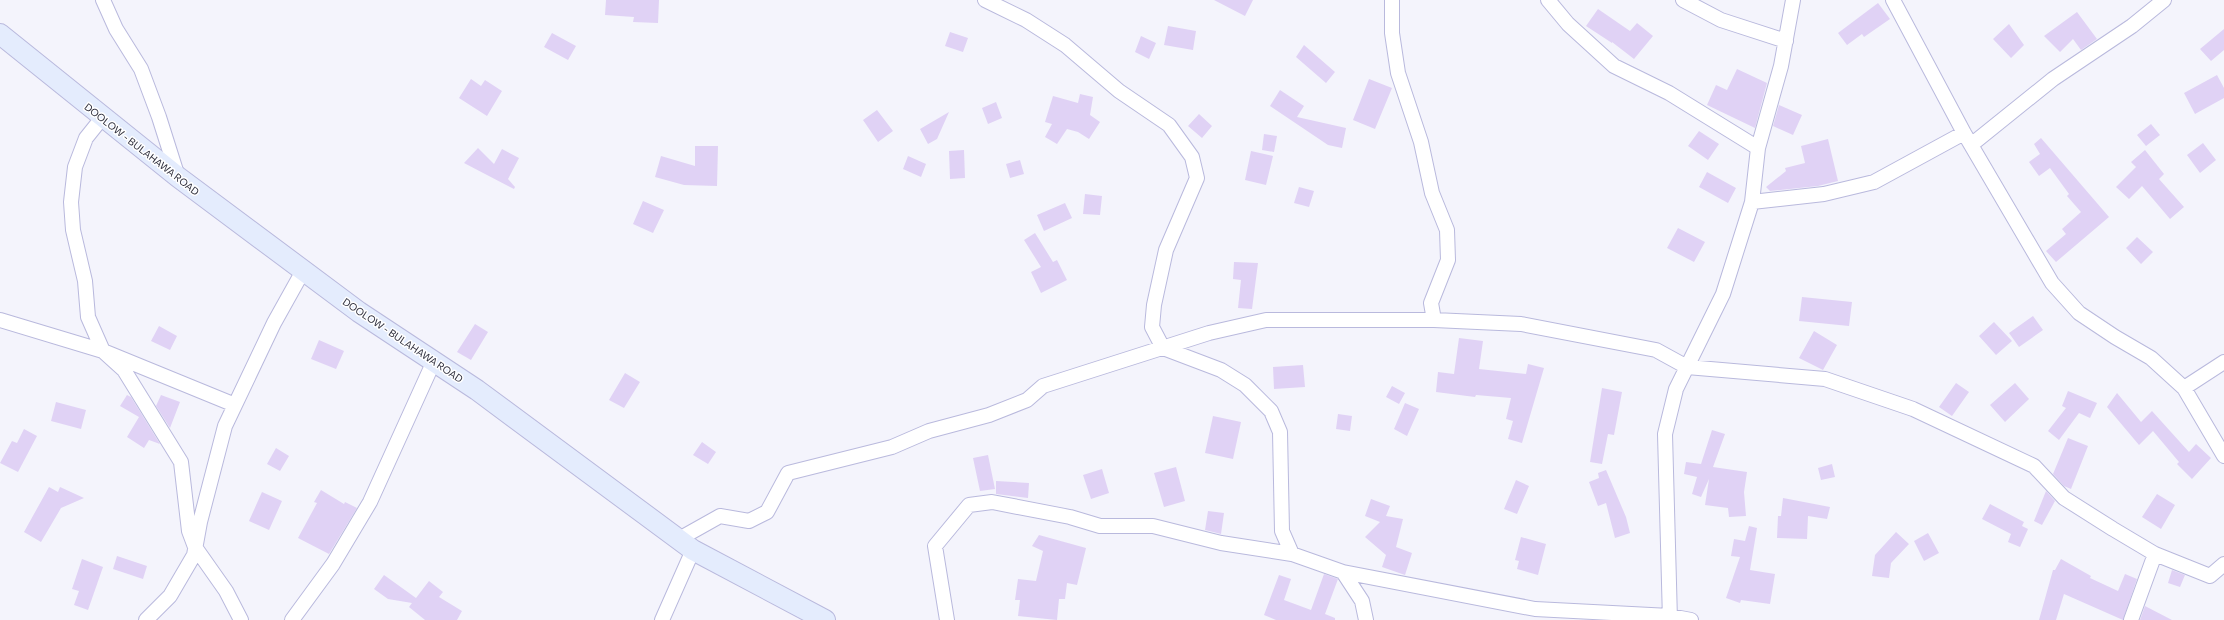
<svg xmlns="http://www.w3.org/2000/svg" width="2224" height="620" font-family="Commissioner,sans-serif">
<style>
.building{fill:#e0d2f5}
.lines{fill:none;stroke-linecap:round;stroke-linejoin:round}
.minor-casing{stroke:#b9b9dd;stroke-width:16}
.secondary-casing{stroke:#b9b9dd;stroke-width:22}
.minor{stroke:#fff;stroke-width:14}
.secondary{stroke:#e4ecfd;stroke-width:20}
.labels{text-anchor:middle;dominant-baseline:central;stroke-width:3;stroke-linejoin:round;paint-order:stroke}
.street-label{font-size:10px;fill:#31313f;stroke:#fff}
</style>
<rect width="100%" height="100%" fill="#f4f4fc"/>
<path class="building" d="M606 0H659L658 23 633 22 634 17 605 15Z
M1214 0H1253L1245 16Z
M1878 3 1890 19 1864 37 1862 34 1847 45 1838 33Z
M1598 9 1630 31 1637 23 1653 36 1634 59 1612 42V43L1586 26Z
M2077 12 2097 39 2081 50 2073 39 2060 52 2044 36Z
M2009 24 2024 45 2011 58 1993 39Z
M1168 26 1196 31 1193 50 1164 45Z
M2224 29V50L2211 61 2200 49Z
M950 32 968 38 963 52 945 46Z
M552 33 576 46 568 60 544 47Z
M1141 36 1156 43 1149 59 1135 52Z
M1304 45 1335 72 1326 83 1296 57Z
M1737 69 1767 83 1755 128 1707 105 1716 85 1727 90Z
M2217 75 2224 88V98L2195 114 2184 93Z
M471 79 481 86 485 80 502 91 487 116 459 98Z
M1369 79 1392 88 1375 129 1353 120Z
M1280 90 1304 106 1297 117 1346 128 1342 148 1328 145 1270 106Z
M1080 94 1093 97 1090 115 1100 122 1089 139 1078 132 1067 129 1057 144 1045 137 1052 124 1045 122 1053 96 1078 103Z
M996 102 1002 118 988 124 982 108Z
M1779 105 1802 115 1793 135 1773 126Z
M877 110 893 131 878 142 863 120Z
M949 112 937 139 928 144 920 129Z
M1199 114 1212 126 1202 138 1188 126Z
M2151 124 2160 135 2146 146 2137 135Z
M1699 131 1719 144 1708 160 1688 146Z
M1264 134 1277 136 1274 152 1262 150Z
M2041 138 2109 217 2056 262 2046 251 2066 234 2062 229 2081 212 2067 196 2069 194 2050 168 2039 176 2029 162 2040 154 2034 144Z
M1828 139 1838 181 1818 186 1770 191 1766 187 1786 171 1785 168 1805 163 1801 146Z
M2203 143 2216 160 2200 173 2187 155Z
M695 146H718L717 186 684 185 655 177 661 156 695 166Z
M478 148 494 164 502 149 519 158 508 179 515 187 514 189 464 163Z
M964 150 965 178 950 179 949 151Z
M2145 150 2164 174 2159 179 2184 207 2170 219 2142 186 2129 199 2116 187 2136 167 2131 162Z
M1251 151 1273 156 1266 185 1245 180Z
M908 156 926 164 921 177 903 169Z
M1020 160 1024 174 1010 178 1006 164Z
M1707 172 1736 188 1728 203 1699 187Z
M1299 187 1314 191 1309 207 1294 203Z
M1085 194 1102 196 1100 215 1083 214Z
M643 201 664 210 653 233 633 224Z
M1065 203 1072 218 1044 231 1037 215Z
M1678 228 1705 242 1694 262 1667 248Z
M1035 233 1053 262 1057 260 1067 280 1041 293 1031 272 1041 267 1024 240Z
M2137 237 2153 252 2141 264 2126 248Z
M1234 262 1258 263 1252 309 1238 308 1241 280 1233 279Z
M1802 297 1852 302 1849 326 1799 321Z
M2033 316 2043 330 2019 347 2009 333Z
M1994 322 2012 341 1996 355 1979 336Z
M475 324 488 332 471 360 457 352Z
M159 326 177 336 170 350 151 341Z
M1814 331 1837 345 1823 370 1799 358Z
M1459 338 1483 341 1479 369 1526 374 1528 364 1544 368 1522 443 1508 439 1513 421 1506 419 1511 398 1476 395 1475 397 1436 392 1438 372 1454 374Z
M319 340 344 351 336 369 311 359Z
M1303 365 1305 387 1274 389 1273 367Z
M625 373 640 382 624 408 609 400Z
M1956 383 1969 392 1952 416 1939 407Z
M2015 383 2029 399 2005 422 1990 405Z
M1392 386 1405 393 1399 404 1386 397Z
M1602 388 1622 392 1614 435 1608 434 1602 464 1590 462Z
M2068 391 2097 403 2090 418 2079 413 2059 440 2048 431 2066 408 2062 406Z
M2117 393 2141 422 2152 411 2189 452 2196 444 2211 458 2192 479 2177 464 2179 462 2153 431 2139 445 2107 407Z
M127 395 131 397 160 444 149 440 144 448 127 437 139 417 120 406Z
M161 395 180 402 170 428 156 406Z
M56 402 86 410 81 429 51 421Z
M1405 403 1419 409 1407 436 1394 429Z
M1338 414 1352 416 1350 431 1336 429Z
M1213 416 1241 422 1233 459 1205 453Z
M24 429 37 436 18 472 0 463 12 441 17 443Z
M1712 430 1725 434 1713 467 1747 472 1744 492 1746 516 1729 517 1728 508 1705 505 1709 479 1701 497 1692 494 1697 477 1684 474 1686 462 1701 464Z
M2068 438 2088 446 2071 489 2064 486 2053 474Z
M702 442 716 452 708 464 693 455Z
M276 448 289 456 280 471 267 464Z
M988 455 995 489 980 491 973 458Z
M1832 464 1835 477 1821 480 1818 468Z
M1176 467 1185 501 1164 507 1154 473Z
M1102 469 1109 493 1091 499 1083 475Z
M1606 470 1626 517 1630 533 1615 538 1606 503 1598 506 1589 482 1599 478 1598 473Z
M1516 480 1529 486 1517 514 1504 509Z
M996 481 1029 483 1028 498 996 494Z
M49 487 58 492 60 487 84 498 61 508 41 542 24 532Z
M321 490 344 504 345 502 357 508 329 554 298 538 317 503 314 502Z
M2046 491 2055 501 2042 525 2034 521Z
M262 492 282 501 269 530 249 521Z
M2157 494 2175 505 2161 529 2142 517Z
M1783 498 1830 507 1827 519 1808 516 1807 539 1777 538 1778 516H1781Z
M1371 499 1390 506 1386 516 1403 519 1396 547 1412 553 1405 575 1382 567 1386 555 1365 537 1380 522 1365 516Z
M1990 504 2024 522 2022 526 2028 529 2020 547 2008 542 2011 534 1982 519Z
M1208 511 1224 513 1221 534 1205 530Z
M1749 526 1757 528 1750 570 1775 574 1770 604 1741 600 1740 603 1726 598 1740 557 1731 556 1734 539 1745 541Z
M1896 532 1909 544 1891 563 1889 578 1872 576 1875 555Z
M1928 533 1939 553 1924 561 1914 541Z
M1039 535 1086 548 1077 585 1067 583 1065 599H1059L1057 620 1018 616 1020 600H1015L1018 579 1036 581 1043 551 1032 546Z
M1521 537 1546 544 1538 575 1517 569 1519 561 1515 560Z
M117 556 147 566 143 579 113 569Z
M82 559 103 567 88 610 74 605 79 591 72 589Z
M2061 559 2091 576 2090 578 2118 591 2125 574 2137 579 2123 620 2064 594 2056 620H2039L2053 570H2055Z
M2172 570 2185 575 2180 587 2168 583Z
M1324 574 1338 579 1325 614 1335 618V620H1276L1264 615 1279 575 1291 579 1284 600 1311 610Z
M384 575 416 598 429 581 443 592 439 597 462 611 457 620H425L409 607 412 603 388 599 374 589Z
M2145 606 2172 620H2140Z"/>
<g class="lines">
<g class="minor-casing">
<path id="minor" d="M103 0 116 29 141 69 159 117 178 177
M985 0 1026 20 1065 45 1119 91 1169 125 1192 157 1197 178 1166 250 1154 305 1152 327 1163 348 1221 370 1245 385 1271 411 1280 432 1282 531 1292 554
M1392 0V33L1398 73 1421 142 1432 193 1447 230 1448 260 1431 303 1434 320
M1548 0 1568 24 1614 66 1669 93 1758 148
M1683 0 1721 20 1786 41
M1893 0 1964 133 2052 283 2079 313 2115 337 2151 358 2184 388 2224 456
M102 118 86 138 75 167 71 202 73 230 85 281 88 317 103 351 124 370 181 462 189 531 195 547 226 591 241 620
M1971 145 2053 79 2132 26 2164 0
M1752 202 1824 194 1874 182 1964 133
M0 320 103 351 235 405
M2184 388 2224 362
M679 539 720 516 749 521 767 512 788 473 892 447 929 431 989 415 1027 400 1043 386 1209 333 1266 320H1434L1521 324 1656 350 1687 367 1825 379 1913 409 2034 466 2064 498 2113 529 2155 554 2210 576 2224 564
M1343 572 1362 601 1366 620
M146 620 170 596 194 555 200 522 225 426 274 323 303 271
M292 620 333 564 370 502 434 361
M662 620 693 550
M947 620 935 546 969 505 992 502 1070 517 1100 526H1153L1221 543 1292 554 1343 572 1535 609 1670 616 1691 620
M1670 620 1665 434 1676 389 1723 294 1752 202 1758 148 1781 66 1793 0
M2131 620 2155 554"/>
</g>
<g class="secondary-casing">
<path id="secondary" d="M0 34 178 177 359 312 477 390 693 550 825 620"/>
</g>
<use href="#minor" class="minor"/>
<use href="#secondary" class="secondary"/>
</g>
<g class="labels">
<g class="street-label">
<text transform="translate(142 149) rotate(38)">DOOLOW - BULAHAWA ROAD</text>
<text transform="translate(403 340) rotate(34)">DOOLOW - BULAHAWA ROAD</text>
</g>
</g>
</svg>
